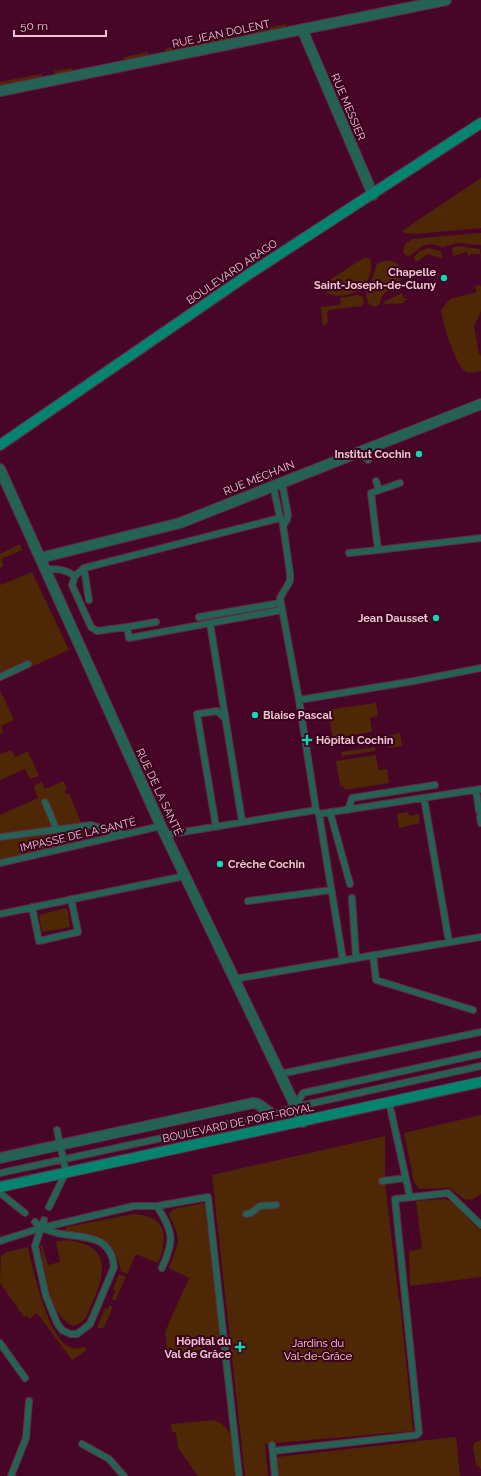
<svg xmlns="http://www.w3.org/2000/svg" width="481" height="1476" font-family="Raleway,sans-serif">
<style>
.green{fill:#4e2705}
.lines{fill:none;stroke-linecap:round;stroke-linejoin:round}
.service-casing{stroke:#652846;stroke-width:8}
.minor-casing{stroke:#652846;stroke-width:12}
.secondary-casing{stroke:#652846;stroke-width:12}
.service{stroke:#246254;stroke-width:6}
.minor{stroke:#246254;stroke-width:10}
.secondary{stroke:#03846e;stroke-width:10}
.poi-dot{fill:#16d5b3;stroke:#3b001e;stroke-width:1.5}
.labels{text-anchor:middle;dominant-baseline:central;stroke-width:4;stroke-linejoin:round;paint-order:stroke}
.street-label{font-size:11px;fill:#edc5d3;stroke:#3b001e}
.poi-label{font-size:11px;font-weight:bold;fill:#edc5d3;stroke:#3b001e;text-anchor:end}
.park-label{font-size:11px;fill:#f6dccc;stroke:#3b001e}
</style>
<rect width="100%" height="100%" fill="#470627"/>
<path class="green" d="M286 24 287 28 248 36 247 32Z
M231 35 232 39 201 45 200 41Z
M196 42 197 46 166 53 165 49Z
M148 52 149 56 125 61 124 57Z
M72 68 73 72 55 75 54 71Z
M41 74 42 78 0 86V82Z
M481 178V228L414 234 405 233 402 231Z
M481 233V245L457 243 443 247 431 244 422 246 410 256 405 255 403 252 405 244 412 239Z
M458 246 480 249 481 259 480 254H472L468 256 467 252 453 256 452 248Z
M428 248 440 251 443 257 440 258 428 254 418 261H415L414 257 420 251Z
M365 257 370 259C374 269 368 281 362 289 353 294 337 299 327 293L325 288 328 281Z
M386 260C403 262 408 273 396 286 392 290 386 291 383 295 381 297 381 301 380 304L375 307 369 304 366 296 367 292 377 264Z
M479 285 481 286V311L474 326 479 354 481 356V371C476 372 470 374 466 372 456 367 442 321 441 310L450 299 477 292 475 286Z
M402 293V297L409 300H404V303L386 304 383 302Z
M358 295 363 297 364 303 362 306 329 310 327 313 328 323 323 326 321 307 341 305 340 298Z
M20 544 22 550 1 559 4 566 0 568V554Z
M32 572 69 650 0 681V583L1 585Z
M0 690 14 720 1 726 3 733 0 734Z
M376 703 378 716 370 718 372 732 333 738 328 714 332 709Z
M400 733 402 746 389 748 387 736Z
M373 736 374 740 340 745 339 741Z
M375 747V751L342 756 341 752Z
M11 750 15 757 28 751 39 776 30 779 25 769 0 780V754Z
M376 755 378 770 387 769 389 783 345 790 344 787 340 786 336 761Z
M63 781 67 789 65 791 66 794 69 793 86 835 76 837 78 844 0 860V815L38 798 34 788 35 785 42 782 45 789Z
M408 812 409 816 419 814 420 823 399 828 397 814Z
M65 908 68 911 70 927 42 932 39 915Z
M481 1115V1194L473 1199 466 1200 449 1188 419 1189 414 1182 404 1133Z
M385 1136V1182L399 1301 400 1302 413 1431 265 1444 268 1476H245L212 1175Z
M446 1199C461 1205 467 1221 481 1230V1277L410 1286 409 1251 422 1249 416 1201Z
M204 1203 205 1205 220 1334C209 1355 185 1351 165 1354L164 1349 167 1348 165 1332 189 1278 169 1268 178 1243 177 1234 169 1213 174 1209Z
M134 1214C167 1216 169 1237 158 1263L136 1254 127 1274 121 1271C117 1248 105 1235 81 1233 75 1232 70 1234 65 1231L66 1227Z
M68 1240C122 1247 99 1287 85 1319L80 1323 74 1326C48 1318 45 1269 40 1245H42L48 1265 60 1262 56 1242Z
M28 1247C32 1265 52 1366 84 1346L87 1350 72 1360 37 1313 29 1319 27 1316 24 1317 0 1283 1 1256 7 1252Z
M119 1274 126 1277 115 1301 112 1299 115 1291 113 1289Z
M109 1305 113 1307 103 1329 97 1327 105 1308 108 1309Z
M213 1420C237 1426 235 1456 237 1476H198L178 1448 176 1432H172L171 1424Z
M456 1437 460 1476H277L276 1461 277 1457Z
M481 1440V1469L476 1465 473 1446 475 1442Z"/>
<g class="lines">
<g class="service-casing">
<path id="service" d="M364 450 368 460
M376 481 379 490
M282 482 288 515 287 520 283 525 290 573V581L280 598 299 700 316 810 319 814 343 960
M400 483 371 493 378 550 481 538
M273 485 280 518
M349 553 378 550
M84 568 75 576 72 585 91 627 97 631 127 627 129 638 282 610
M45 569C57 569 65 569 75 576
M89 600 84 568 280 518 282 520 283 525
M199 617 280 603
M210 623 242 821
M127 627 156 622
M0 677 28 664
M299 700 414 681 481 668
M476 790 479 811
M424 798 449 942
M45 802 57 830
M348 810 352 798 435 785
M330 812 350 884
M319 814 481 789
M480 817 481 823
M216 827 197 714 217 711 225 718
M165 835 316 810
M0 837 91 825 123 834
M0 863 161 826
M352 898 356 958
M248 901 331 890
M32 907 39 941 78 932 71 899
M0 914 185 876
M373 955 376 980 473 1010
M234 979 481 937
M280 1074 481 1032
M389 1102 410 1197
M295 1107 303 1093 481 1054
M0 1173 277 1113 295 1107 481 1066
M382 1181 405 1178
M0 1193 25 1213
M157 1206 208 1197 239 1476
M49 1207 66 1172 57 1130
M246 1214 251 1213 260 1206 276 1205
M35 1222 41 1228 44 1220
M41 1228C48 1230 55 1233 62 1234 86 1238 111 1235 114 1267L90 1324 77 1334H70L62 1330 57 1323 46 1296 35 1246Z
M0 1241 41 1228 134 1206H157C173 1233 175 1238 162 1268
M0 1343 25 1378
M82 1444 109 1459 124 1476
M272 1445 275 1476
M273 1451 417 1435 419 1433 395 1199 448 1193 481 1225
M11 1476 26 1438 29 1401"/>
</g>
<g class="minor-casing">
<path id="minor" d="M302 29 373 195
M0 91 446 0
M0 469 161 826 303 1122
M40 558 180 523 481 404
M0 1158 253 1103 258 1104 272 1114"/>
</g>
<g class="secondary-casing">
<path id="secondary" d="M0 445 249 274 481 123
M0 1187 481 1082"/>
</g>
<use href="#service" class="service"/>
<use href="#minor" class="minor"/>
<use href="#secondary" class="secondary"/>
</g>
<g class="poi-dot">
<circle cx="444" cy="278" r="4"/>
<circle cx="419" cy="454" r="4"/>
<circle cx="436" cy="618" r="4"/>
<circle cx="255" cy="715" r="4"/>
<path d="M305 734h4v4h4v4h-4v4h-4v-4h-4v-4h4z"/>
<circle cx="220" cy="864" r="4"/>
<path d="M238 1341h4v4h4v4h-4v4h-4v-4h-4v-4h4z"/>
</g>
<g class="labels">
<g class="street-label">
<text transform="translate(221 34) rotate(-12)">RUE JEAN DOLENT</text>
<text transform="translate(348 107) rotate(67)">RUE MESSIER</text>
<text transform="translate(232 272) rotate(-34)">BOULEVARD ARAGO</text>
<text transform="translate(259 478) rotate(-22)">RUE MÉCHAIN</text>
<text transform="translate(159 792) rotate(65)">RUE DE LA SANTÉ</text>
<text transform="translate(78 835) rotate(-13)">IMPASSE DE LA SANTÉ</text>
<text transform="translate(238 1123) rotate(-12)">BOULEVARD DE PORT-ROYAL</text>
</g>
<g class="poi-label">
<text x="436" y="272">Chapelle<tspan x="436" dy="13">Saint-Joseph-de-Cluny</tspan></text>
<text x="411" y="454">Institut Cochin</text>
<text x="428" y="618">Jean Dausset</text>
<text x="263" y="715" text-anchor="start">Blaise Pascal</text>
<text x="316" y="740" text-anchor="start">Hôpital Cochin</text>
<text x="228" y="864" text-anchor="start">Crèche Cochin</text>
<text x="231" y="1341">Hôpital du<tspan x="231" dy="13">Val de Grâce</tspan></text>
</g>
<g class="park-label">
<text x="318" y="1343">Jardins du<tspan x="318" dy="13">Val-de-Grâce</tspan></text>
</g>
</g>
<path d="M14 30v6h92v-6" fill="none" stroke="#edc5d3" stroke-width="2"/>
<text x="20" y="30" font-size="12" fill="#edc5d3" stroke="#3b001e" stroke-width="3" paint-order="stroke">50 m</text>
</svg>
